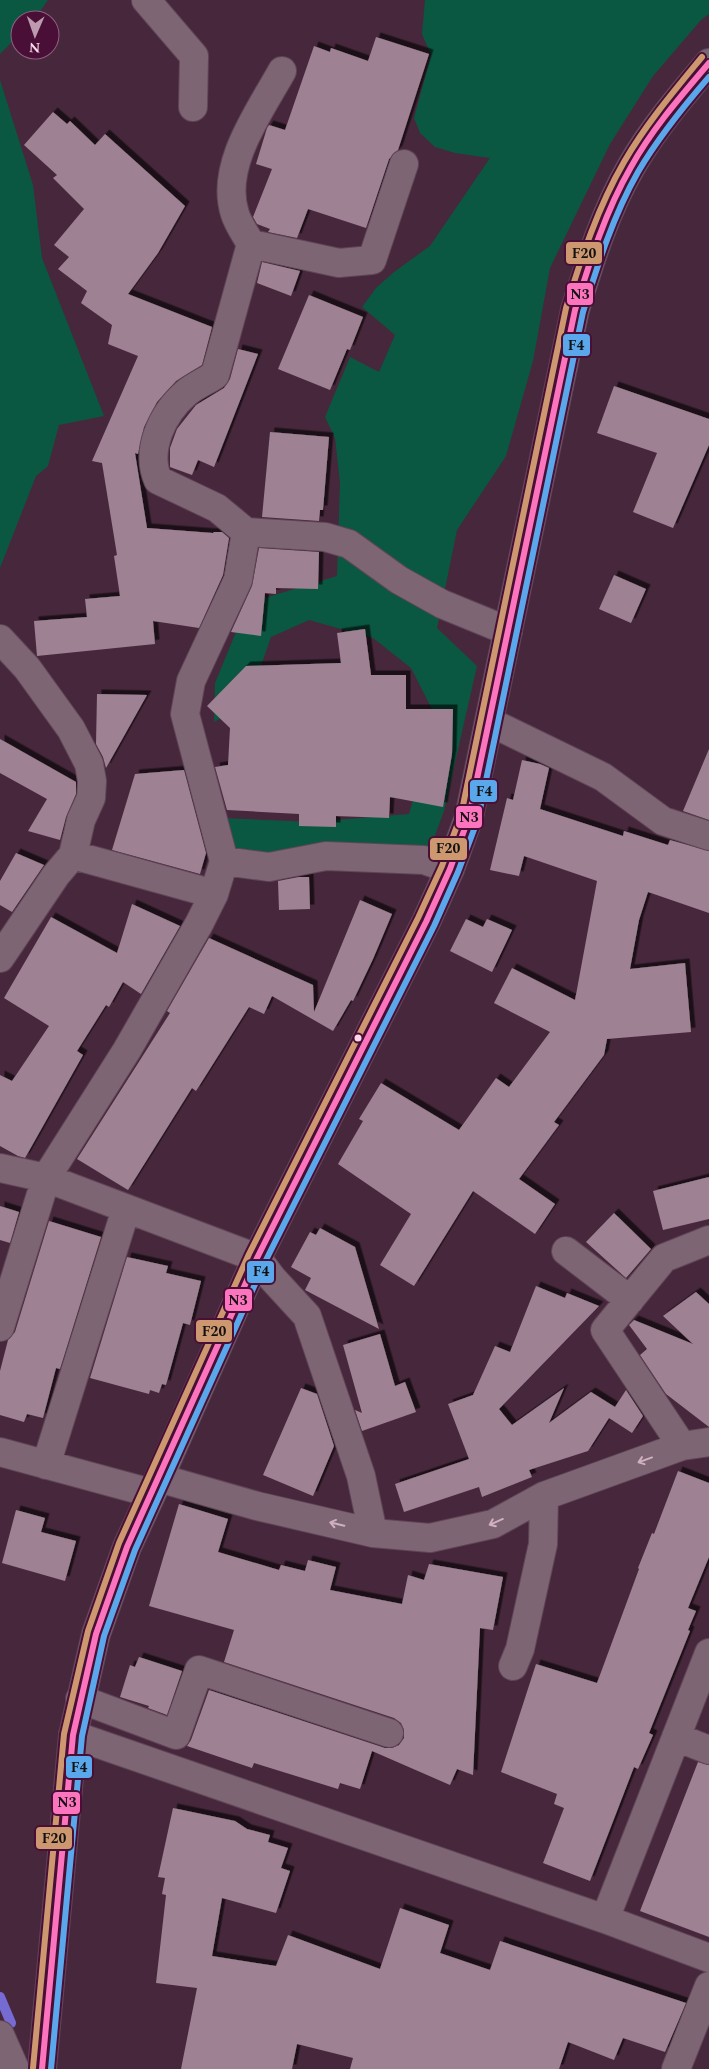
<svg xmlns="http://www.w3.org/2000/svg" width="709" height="2069" font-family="Spectral,serif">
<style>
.green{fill:#0a5842}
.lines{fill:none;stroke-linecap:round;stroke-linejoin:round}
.stream{stroke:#756bd2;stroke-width:10}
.building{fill:#9e8193;filter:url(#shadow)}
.minor-casing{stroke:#604557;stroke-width:30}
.major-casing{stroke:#604557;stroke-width:30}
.minor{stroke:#7d6574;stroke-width:28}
.major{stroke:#756675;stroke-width:28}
.bus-1-casing{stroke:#490f36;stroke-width:10}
.bus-2-casing{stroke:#490f36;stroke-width:10}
.bus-3-casing{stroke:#490f36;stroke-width:10}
.bus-1{stroke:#fc73be;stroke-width:6}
.bus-2{stroke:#5aa8eb;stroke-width:6}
.bus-3{stroke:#cd976f;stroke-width:6}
.oneway{stroke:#d0b0c2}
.bus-dot{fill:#fdd8ec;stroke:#490f36;stroke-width:2}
.line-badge{stroke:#490f36;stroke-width:2}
.pale-badge-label{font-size:14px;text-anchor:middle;font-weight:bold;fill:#111}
</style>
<defs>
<filter id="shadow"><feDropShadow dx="4.5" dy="-4.5" stdDeviation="0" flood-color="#0009"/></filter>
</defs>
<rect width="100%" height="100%" fill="#47273c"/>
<path class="green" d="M0 0H48L34 20H20V34L0 54Z
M425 0H709V14L701 20 653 76 610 144 550 268 533 361 506 456 457 530 437 628 477 666 444 811 434 838 422 852 250 856 232 849 224 818 311 822 409 814 437 719 411 668 373 638 309 620 271 637 248 703 214 722 215 683 248 603 337 576 340 483 335 438 325 417 350 357 379 372 395 335 362 307 376 288 394 272 430 246 490 158 455 153 435 147 420 133 414 118 431 55 422 34Z
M0 80 33 185 42 258 104 416 59 425 48 466 36 476 0 568Z"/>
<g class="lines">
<path class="stream" d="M0 1997 11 2023"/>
</g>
<path class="building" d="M376 37 429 54 398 150 389 159 366 228 308 209 297 238 268 232 270 229 257 224 253 217 272 169 256 164 267 128 269 125 285 130 314 46 330 52 331 48 368 61Z
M53 112 67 124 70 121 95 145 105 134 185 206 158 253 128 294 212 327 202 365 176 381 157 402 144 427 138 454 135 453 147 528 213 533 214 532H222L229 538 223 575 199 628 153 621 155 644 37 656 34 621 87 617 85 599 120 596 114 556 117 555 102 463 92 461 138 356 108 344 112 325 81 303 87 291 58 269 69 257 54 245 84 209 53 178 57 175 24 145Z
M262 262 300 271 291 296 257 283Z
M309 295 363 317 350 350 347 349 330 390 278 369Z
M238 349 258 354 214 467 198 460 192 475 170 467V448L177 429 196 405 224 388 230 379Z
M614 386 709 419V445L673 528 633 512 657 453 597 433Z
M270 432 329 437 323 510H320L319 521 262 517Z
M259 548 319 552 318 589 276 588V594L265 593 261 636 231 632 252 586Z
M614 575 646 589 631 623 599 609Z
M365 629 371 675H406V709H453L452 754 443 807 390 797 389 818 336 816V827L299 826V814L227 810 215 767 228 765 230 728 207 706 246 666 341 663 337 633Z
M97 694 147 695 106 768 103 757 96 744Z
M0 739 76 782V794L66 817 60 840 28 831 47 799 0 773Z
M709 749V820L683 811Z
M522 760 540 764 549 768 540 809 623 836 624 831 668 845 670 840 709 851V913L648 892 639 920 630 969 685 963 691 1032 607 1039 604 1055 554 1122 559 1125 519 1179 555 1204 535 1234 473 1191 414 1286 380 1265 411 1214 338 1164 363 1121 359 1119 381 1083 459 1130 496 1078 509 1087 550 1032 494 1003 512 968 575 1000 597 881 524 856 519 876 490 870 507 798 513 800Z
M184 770 206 853 200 874 112 850 135 774Z
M16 853 44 865 12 912 0 905V881Z
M299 877H309L310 909 279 910 278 881Z
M360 900 392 914 373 959 353 1001 351 1000 333 1031 272 996 264 1014 249 1007 196 1091 192 1088 128 1190 77 1159 170 1013 167 1011 209 938 313 985 314 1012Z
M132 904 180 926 141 994 123 982 109 1007 106 1005 77 1051 83 1055 25 1158 18 1156 0 1146V1075L12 1081 49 1026 4 998 51 917 117 953Z
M466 919 483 927 487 919 512 930 492 972 450 951Z
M709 1177V1219L663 1230 653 1191Z
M0 1206 19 1212 10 1243 0 1240Z
M614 1213 651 1249 626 1278 586 1242Z
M49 1221 101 1237 60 1369 56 1368 43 1418 27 1414 24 1422 0 1415V1371L8 1340 15 1332Z
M320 1228 355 1247 379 1329 305 1290 311 1278 291 1267 310 1232 316 1235Z
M127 1257 168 1266 166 1273 201 1281 190 1325 183 1323 166 1385 162 1384 159 1393 150 1390 149 1394 90 1378Z
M536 1286 565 1298 567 1293 599 1306 499 1409 512 1425 564 1388 549 1423 591 1392 615 1407 626 1390 643 1416 632 1433 609 1418 588 1451 529 1470 532 1477 482 1497 479 1487 404 1512 395 1484 469 1459 448 1404 473 1395 495 1346 510 1352Z
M696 1292 709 1304V1427L666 1394 640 1355 647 1349 629 1325 634 1320 693 1344 663 1316Z
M380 1334 395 1386 405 1382 416 1412 362 1431 355 1410 362 1413 343 1345Z
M301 1388 317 1394 334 1446 313 1496 263 1475Z
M678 1471 709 1483V1557L688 1608 696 1611 688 1630 690 1631 649 1733 653 1735 638 1769 634 1767 590 1881 543 1863 564 1808 554 1804 557 1794 501 1772 536 1664 597 1683 639 1569 638 1568 652 1533 654 1534Z
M179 1504 228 1519 218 1552 279 1570 281 1565 305 1571 308 1560 336 1567 330 1590 402 1604 408 1575 424 1580 429 1564 503 1577 493 1630 480 1628 473 1775 457 1769 450 1785 372 1751 360 1789 340 1783 338 1789 254 1763 252 1768 187 1746 191 1740 209 1690 385 1748H392L399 1745 404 1738V1730L401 1723 394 1718 224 1662 234 1630 149 1606Z
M16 1510 45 1518 41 1532 76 1541 65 1581 2 1563Z
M139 1657 182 1671 167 1715 148 1708 149 1706 120 1697 130 1665 135 1667Z
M698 1762 709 1765V1937L640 1911Z
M173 1808 235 1821 247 1829 270 1835 268 1842 288 1848 281 1868 290 1871 276 1913 222 1898 212 1956 276 1966 288 1935 380 1969 400 1908 449 1925 440 1953 490 1970 500 1941 686 2003 665 2052 623 2038 614 2060 568 2042 559 2069H350L353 2058 297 2044 292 2069H181L197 1988 156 1983 166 1895 162 1894 165 1878 158 1877Z"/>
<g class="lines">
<g class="minor-casing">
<path id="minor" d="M146 0 194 56 193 107
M282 71C260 111 219 166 235 214 238 224 246 235 251 244L215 375C206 381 194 386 186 393 162 414 145 450 158 480L217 508 246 532 325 537 349 544 399 580 442 604 508 631
M251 244 339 263 372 260 404 164
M0 639 27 668 71 729 89 764 92 781 91 798 81 820 73 855 56 875 0 958
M490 722 603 777 663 821 709 836
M73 855 214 894
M224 861 269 867 326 856 424 860 450 869
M0 1168 46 1178 257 1258 272 1278 307 1316 361 1476 373 1533
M566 1251 630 1300
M0 1327 46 1178 127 1050 199 924 214 894 224 861 185 714 191 681 238 580 246 532
M682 1446 605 1330 664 1258 709 1240
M0 1452 151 1493
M46 1465 126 1209
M159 1478 257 1506 373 1533 430 1538 493 1524 544 1496 682 1446 709 1442
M513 1666 520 1649 543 1544 544 1496
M80 1699 176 1735 199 1670 389 1733
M73 1735 605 1919 709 1958
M676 1737 709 1750
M605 1919 709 1653
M0 2035 15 2069
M676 2069 709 1986"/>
</g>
<g class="major-casing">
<path id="major" d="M42 2069 73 1735 96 1634 127 1547 159 1478 257 1258 426 922 450 869 469 817 575 310C590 261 605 212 631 167 652 130 681 96 709 63"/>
</g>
<use href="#minor" class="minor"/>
<use href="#major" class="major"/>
<g class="bus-1-casing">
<path id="bus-1" d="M42 2069 73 1735 96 1634 127 1547 257 1258 426 922 450 869 469 817 575 310C590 261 605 212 631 167 652 129 681 96 709 63"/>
</g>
<g class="bus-2-casing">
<path id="bus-2" d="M51 2069 82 1736 104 1636 135 1550 265 1262 434 926 458 872 478 819 583 312C598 264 613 216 638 172 658 138 683 107 709 77"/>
</g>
<g class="bus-3-casing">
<path id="bus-3" d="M33 2068 64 1734 88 1631 119 1543 249 1254 418 918 442 866 461 815 566 308C581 258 598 207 624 162 646 124 674 91 702 57"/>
</g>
<use href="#bus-1" class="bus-1"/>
<use href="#bus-2" class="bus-2"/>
<use href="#bus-3" class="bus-3"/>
</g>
<defs><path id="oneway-shaft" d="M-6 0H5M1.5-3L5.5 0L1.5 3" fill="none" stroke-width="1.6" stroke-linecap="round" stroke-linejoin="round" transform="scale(1.25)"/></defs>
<g class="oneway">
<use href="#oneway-shaft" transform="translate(645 1460) rotate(160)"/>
<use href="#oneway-shaft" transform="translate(496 1522) rotate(156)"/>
<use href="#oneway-shaft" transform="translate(337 1524) rotate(-167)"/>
</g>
<circle class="bus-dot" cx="358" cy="1038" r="4.5"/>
<g class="line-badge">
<rect x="565" y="241" width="38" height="24" rx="5" fill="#cd976f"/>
<rect x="566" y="282" width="28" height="24" rx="5" fill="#fc73be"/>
<rect x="562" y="333" width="29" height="24" rx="5" fill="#5aa8eb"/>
<rect x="469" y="779" width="29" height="24" rx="5" fill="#5aa8eb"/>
<rect x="455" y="805" width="28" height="24" rx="5" fill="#fc73be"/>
<rect x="429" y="837" width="39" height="24" rx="5" fill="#cd976f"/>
<rect x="246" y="1260" width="29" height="24" rx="5" fill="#5aa8eb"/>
<rect x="224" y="1288" width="29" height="24" rx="5" fill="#fc73be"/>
<rect x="195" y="1319" width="38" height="24" rx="5" fill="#cd976f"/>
<rect x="65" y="1755" width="28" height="24" rx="5" fill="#5aa8eb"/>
<rect x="52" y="1791" width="29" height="24" rx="5" fill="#fc73be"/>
<rect x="35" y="1826" width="38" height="24" rx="5" fill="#cd976f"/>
</g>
<g class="pale-badge-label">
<text x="584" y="258">F20</text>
<text x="580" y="299">N3</text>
<text x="576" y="350">F4</text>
<text x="484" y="796">F4</text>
<text x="469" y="822">N3</text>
<text x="448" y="853">F20</text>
<text x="261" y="1276">F4</text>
<text x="238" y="1305">N3</text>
<text x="214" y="1336">F20</text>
<text x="79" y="1772">F4</text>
<text x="67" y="1807">N3</text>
<text x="54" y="1843">F20</text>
</g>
<g transform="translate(35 35) rotate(182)"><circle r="24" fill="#490f36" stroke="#915f7f"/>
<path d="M0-4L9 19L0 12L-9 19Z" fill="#bd9aae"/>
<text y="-8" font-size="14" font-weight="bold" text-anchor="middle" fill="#fdd8ec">N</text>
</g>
</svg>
